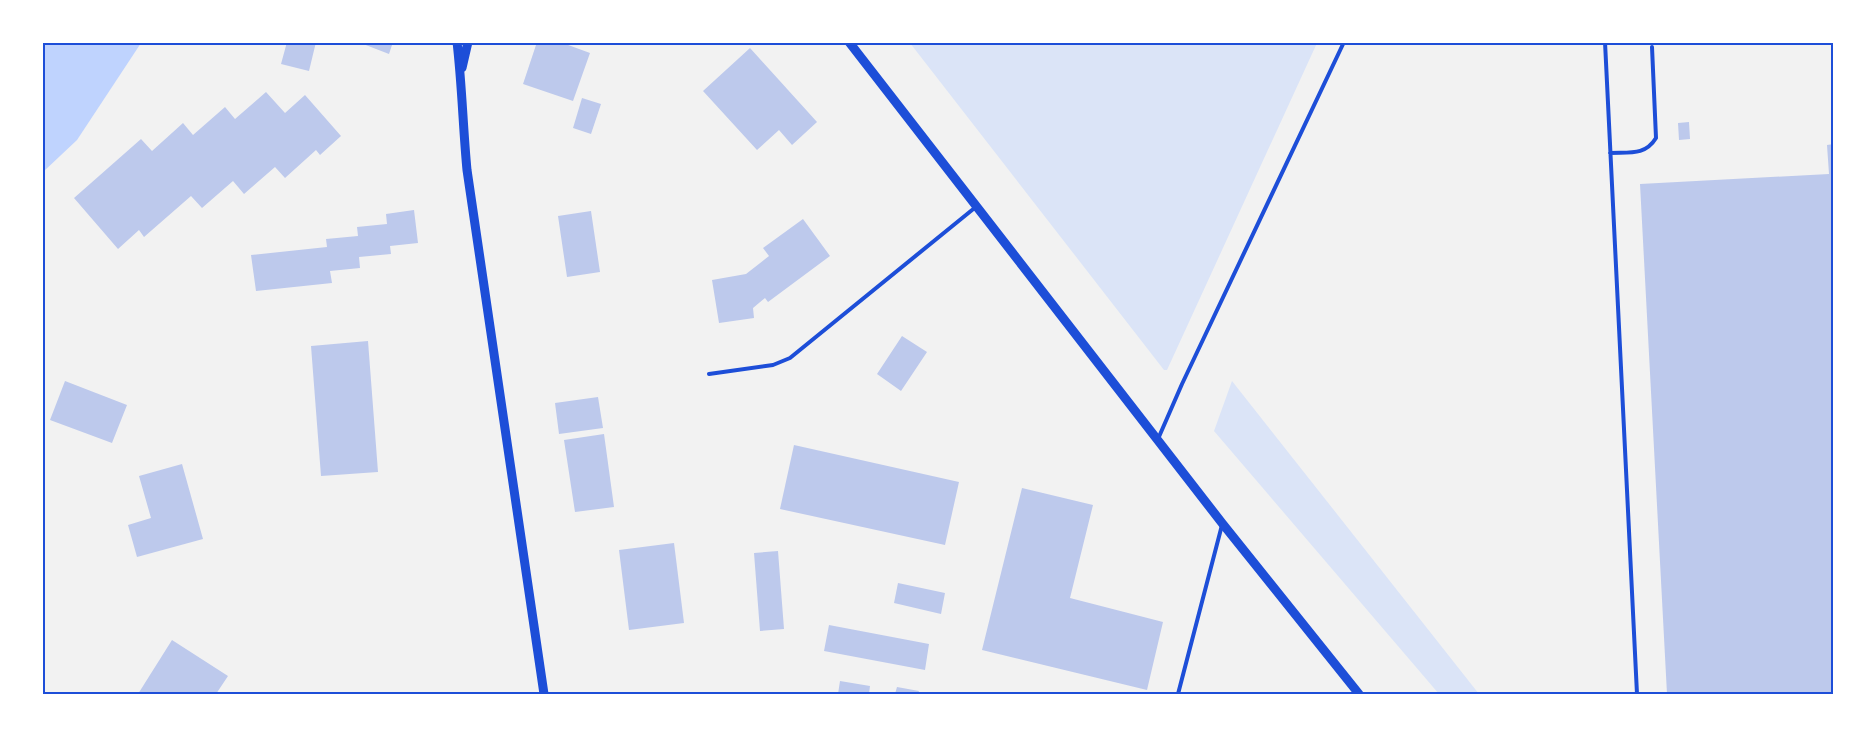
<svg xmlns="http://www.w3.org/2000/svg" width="1876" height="737" font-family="Cabin,sans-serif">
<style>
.green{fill:#dbe4f7}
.water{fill:#bfd3fe}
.building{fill:#bdc9ec}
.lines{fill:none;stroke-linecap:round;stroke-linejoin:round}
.service{stroke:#1d4ed8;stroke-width:4}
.tertiary{stroke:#1d4ed8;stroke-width:9}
.neatline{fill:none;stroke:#1d4ed8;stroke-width:2}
</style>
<rect width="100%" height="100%" fill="#f2f2f2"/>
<path class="green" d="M910 43H1317L1167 370H1164Z
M1232 381 1479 694H1439L1214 431Z"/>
<path class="water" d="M43 42 141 43 77 140 43 172Z"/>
<path class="building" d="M287 42H316L309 71 281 64Z
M358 42H393L389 54Z
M537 42H560L590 53 573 101 523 84Z
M750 48 817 122 792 145 779 130 757 150 703 91Z
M266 92 285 113 305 95 341 136 320 155 316 150 285 178 275 167 244 194 233 181 202 208 191 196 144 237 139 230 118 249 74 198 141 139 152 151 183 123 193 135 225 107 235 119Z
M582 98 601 104 591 134 573 128Z
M1689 122 1690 139 1679 140 1678 123Z
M1834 144V694H1667L1640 184 1829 174 1827 145Z
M414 210 418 243 390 246 391 254 359 257 360 268 330 271 332 283 256 291 251 255 327 247 326 239 358 236 357 227 387 224 386 214Z
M591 211 600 272 567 277 558 216Z
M803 219 830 256 768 302 765 298 753 308 754 318 719 323 712 280 746 274 769 256 763 248Z
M902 336 927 352 901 391 877 374Z
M368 341 378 472 321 476 311 346Z
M65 381 127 405 112 443 50 420Z
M598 397 603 428 559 434 555 403Z
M604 434 614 507 575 512 564 440Z
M794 445 959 482 945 545 780 509Z
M182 464 203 539 137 557 128 525 151 518 139 476Z
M1022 488 1093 505 1070 598 1163 622 1147 690 982 650Z
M674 543 684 623 629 630 619 550Z
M778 551 784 629 760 631 754 553Z
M898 583 945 593 941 614 894 603Z
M829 625 929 644 925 670 824 651Z
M172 640 228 676 216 694H138Z
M840 681 870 686 869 694H838Z
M897 687 919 691 918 694H895Z"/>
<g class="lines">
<path class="service" d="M1605 42 1637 694
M1610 153C1629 152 1645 156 1656 138L1652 47
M709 374 773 365 790 358 977 206
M1158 439 1182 384 1344 42
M1178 694 1222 525"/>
<path class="tertiary" d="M457 42C462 85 463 128 467 170L544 694
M849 42 1222 523 1359 694
M462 68 468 42"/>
</g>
<rect width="1876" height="737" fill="none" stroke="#ffffff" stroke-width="88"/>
<rect x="44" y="44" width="1788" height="649" class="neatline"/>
</svg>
